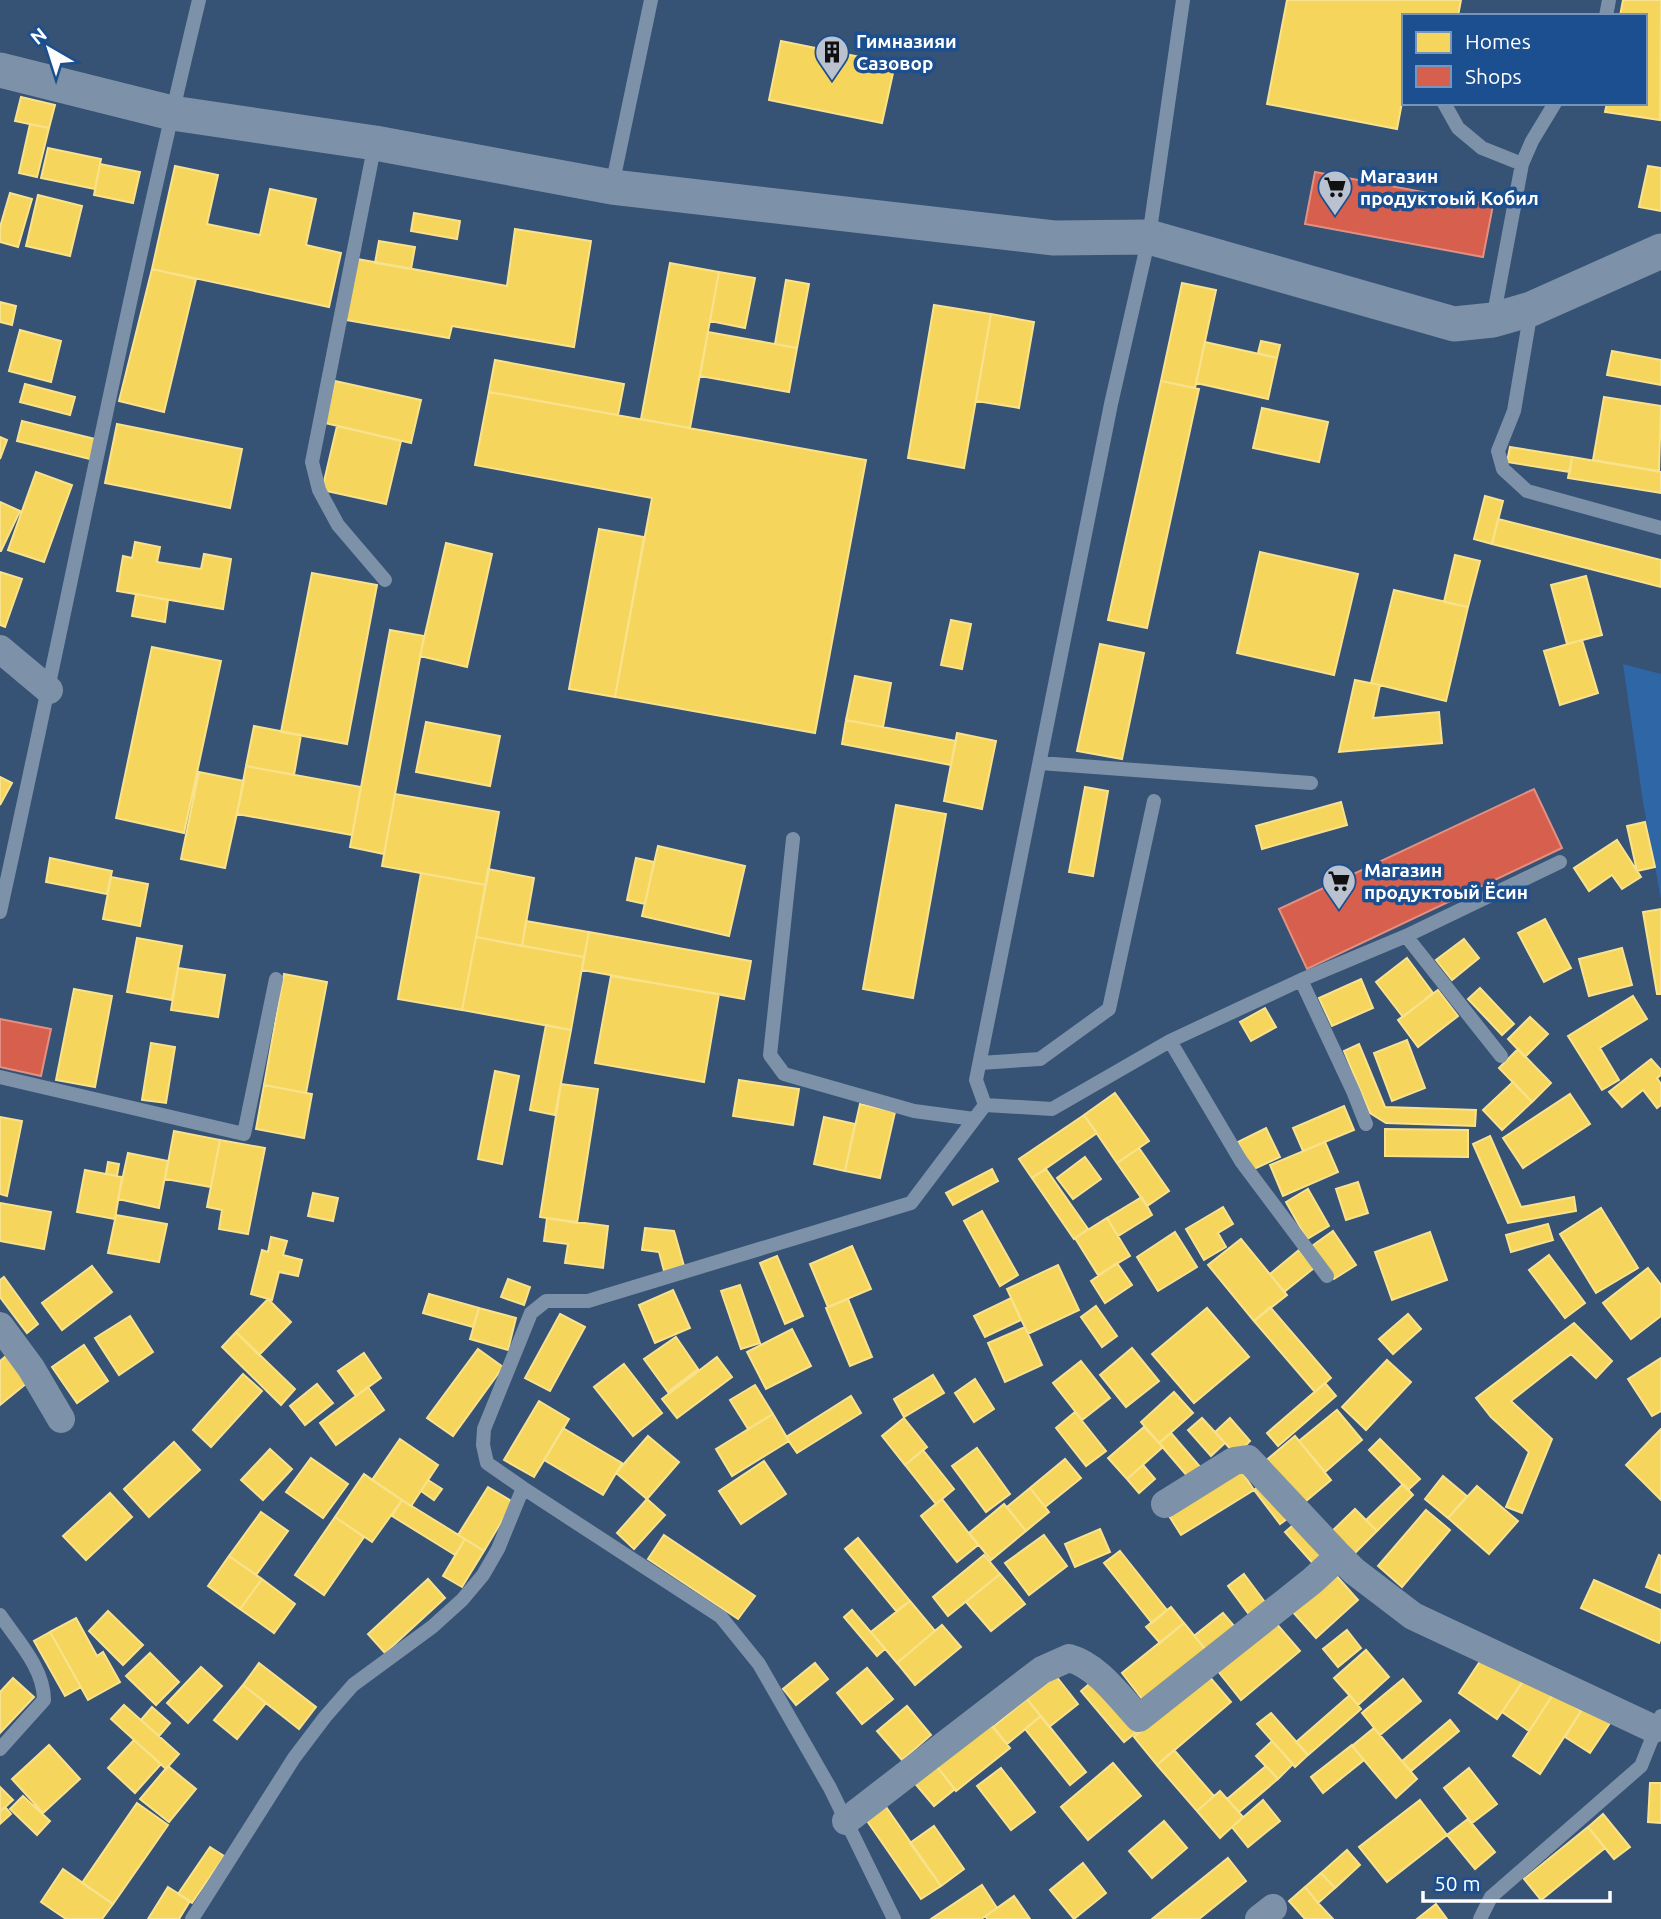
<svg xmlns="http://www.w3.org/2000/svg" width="1661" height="1919" font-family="Ubuntu,sans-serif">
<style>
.green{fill:#2f66a5}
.homes{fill:#f6d55c;stroke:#f9e28d;stroke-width:2}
.shops{fill:#d6604d;stroke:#e29082;stroke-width:2}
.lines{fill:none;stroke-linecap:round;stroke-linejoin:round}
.service{stroke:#7d92a8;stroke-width:14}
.minor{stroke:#7d92a8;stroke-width:28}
.tertiary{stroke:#7d92a8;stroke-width:35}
.labels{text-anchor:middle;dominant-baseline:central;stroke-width:7;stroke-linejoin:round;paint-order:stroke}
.poi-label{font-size:19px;font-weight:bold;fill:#fff;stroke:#1b4f8f;text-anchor:start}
</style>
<rect width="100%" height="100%" fill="#365274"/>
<path class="green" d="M1623 664 1661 674V899L1643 802Z"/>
<path class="homes" d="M1287 0H1461L1458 16H1404V92L1397 129 1267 104Z
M1623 0H1661L1660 120 1605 112 1607 103H1645V16H1620Z
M781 41 895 64 882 123 769 100Z
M21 97 55 105 49 128 15 121Z
M30 124 49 128 37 177 19 173Z
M48 148 101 159 95 189 41 178Z
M100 164 140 172 133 203 94 195Z
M175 166 218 175 207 224 260 235 270 189 316 199 306 245 341 253 329 307 152 269Z
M1648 166 1661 168V211L1639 207Z
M10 193 32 199 18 247 0 242V227Z
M38 195 82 206 70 256 26 246Z
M414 213 460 221 457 239 411 231Z
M515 229 591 241 574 347 452 326 449 338 346 320 357 259 507 286Z
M379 241 415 247 411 269 375 263Z
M670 263 719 272 690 428 641 419Z
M152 269 196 279 164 412 119 401Z
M719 272 755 278 745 328 710 321Z
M786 280 809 284 797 348 775 344Z
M1182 283 1216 290 1195 388 1161 381Z
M0 302 16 306 12 325 0 322Z
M934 305 991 314 964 468 908 458Z
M991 314 1034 322 1019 408 976 401Z
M20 330 61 341 51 382 9 371Z
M708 332 797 348 789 392 700 376Z
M1261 341 1280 345 1277 358 1258 353Z
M1205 342 1277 358 1268 399 1196 383Z
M1612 351 1661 360V385L1607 375Z
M495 360 624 384 618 415 489 392Z
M335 381 421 400 411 443 325 423Z
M1161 381 1199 389 1147 628 1108 620Z
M25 384 75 397 70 415 20 402Z
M489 392 866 460 815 733 615 697 652 498 475 465Z
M1604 397 1661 406 1659 471 1593 460Z
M1262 408 1328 422 1319 462 1253 448Z
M22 421 95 439 90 459 17 441Z
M117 424 242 449 230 508 105 483Z
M337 426 401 441 386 504 322 490Z
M0 437 7 440 0 459Z
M1510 447 1572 457 1570 472 1507 462Z
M1572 457 1661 472V493L1568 478Z
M36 472 72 485 44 562 8 550Z
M1485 496 1503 501 1492 544 1474 539Z
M0 502 20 511 1 551H0Z
M1498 519 1661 560V587L1492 544Z
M599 529 644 537 615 697 569 689Z
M135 542 160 547 157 562 201 569 204 554 231 559 223 609 117 591 123 556 132 558Z
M446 543 492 554 467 667 420 656Z
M1260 552 1358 574 1334 675 1237 653Z
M1455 555 1480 561 1468 607 1444 602Z
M0 572 22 579 5 627 0 625Z
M312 573 377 585 347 744 281 732Z
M1586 576 1602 635 1567 644 1551 585Z
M1394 590 1468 607 1446 701 1371 683Z
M136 594 168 600 165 622 132 616Z
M951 620 971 624 962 669 941 665Z
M390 630 424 636 384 854 350 847Z
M1582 640 1598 693 1560 705 1544 651Z
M1100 644 1144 653 1122 759 1077 751Z
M152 647 221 661 184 833 116 818Z
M855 676 891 683 883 727 846 720Z
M1355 680 1380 685 1373 718 1439 712 1442 743 1339 752Z
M846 720 956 741 951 765 842 744Z
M426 722 500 736 490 786 416 772Z
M254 726 301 735 294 775 246 766Z
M957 733 996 741 982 809 944 801Z
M246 766 361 787 352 835 237 814Z
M199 772 244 781 225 868 181 859Z
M0 777 12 783 0 805Z
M1085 787 1108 791 1093 876 1069 872Z
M395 794 499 812 486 885 382 866Z
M1341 802 1347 825 1262 849 1256 826Z
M896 805 946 814 913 998 863 989Z
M1645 822 1655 867 1637 871 1627 826Z
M1617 840 1641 877 1622 889 1612 875 1589 891 1574 868Z
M658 846 745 866 729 936 642 916Z
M50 858 112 871 107 894 46 882Z
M636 858 654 862 645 904 627 900Z
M488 869 534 878 522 946 476 937Z
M421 873 486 885 462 1010 398 999Z
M111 877 148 884 140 926 103 919Z
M1661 909V994H1657L1643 912Z
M1545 919 1571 968 1544 982 1518 933Z
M526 921 589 932 584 957 522 946Z
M589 932 751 961 744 999 582 970Z
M476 937 584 957 571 1030 462 1010Z
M137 938 182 946 172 1000 127 992Z
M1464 939 1479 958 1452 980 1436 960Z
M1622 948 1632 985 1589 996 1579 959Z
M1407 958 1433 993 1403 1017 1376 982Z
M178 968 225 975 218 1017 171 1010Z
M284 974 327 982 306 1093 264 1085Z
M611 976 719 994 704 1082 595 1063Z
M1361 979 1373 1008 1332 1026 1319 998Z
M1480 988 1514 1024 1502 1035 1468 999Z
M74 989 112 996 95 1087 56 1080Z
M1438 990 1458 1016 1418 1047 1398 1020Z
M1633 996 1647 1019 1600 1048 1619 1080 1602 1090 1568 1036Z
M1265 1008 1276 1027 1251 1041 1240 1022Z
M1530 1017 1548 1034 1525 1057 1508 1039Z
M546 1025 571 1030 555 1115 530 1110Z
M1407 1040 1425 1088 1392 1101 1374 1053Z
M151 1043 175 1047 166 1103 142 1100Z
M1359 1044 1385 1107 1476 1110 1475 1126 1386 1123 1370 1113 1344 1051Z
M1518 1049 1551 1083 1532 1102 1499 1068Z
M1651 1059 1661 1070V1075L1657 1078 1661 1084V1105L1657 1108 1643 1090 1622 1107 1609 1092Z
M495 1071 519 1076 502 1164 478 1159Z
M739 1080 799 1089 793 1125 733 1116Z
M1513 1082 1532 1102 1502 1130 1483 1110Z
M561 1084 598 1089 577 1223 540 1217Z
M264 1085 312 1094 304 1138 256 1129Z
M1115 1093 1149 1141 1117 1163 1084 1115Z
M1570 1094 1590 1124 1523 1168 1503 1138Z
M860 1104 895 1112 880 1178 845 1171Z
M1344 1106 1354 1130 1303 1151 1293 1128Z
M1084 1115 1097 1133 1032 1178 1019 1159Z
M0 1117 22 1121 7 1196 0 1194Z
M824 1117 855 1124 845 1171 814 1164Z
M1266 1128 1280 1157 1252 1170 1238 1142Z
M1385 1129 1468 1130V1157L1385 1156Z
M174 1131 220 1140 211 1187 165 1179Z
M1490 1136 1521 1207 1574 1197 1576 1211 1508 1223 1473 1144Z
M220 1140 265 1148 248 1234 219 1229 222 1210 207 1207Z
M1325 1142 1338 1172 1283 1196 1270 1165Z
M1139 1148 1169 1191 1147 1206 1117 1163Z
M128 1153 168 1161 159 1208 118 1199Z
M1085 1157 1101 1179 1073 1199 1057 1178Z
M108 1162 119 1164 117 1176 106 1174Z
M992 1169 998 1181 953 1205 946 1193Z
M1046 1169 1088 1229 1074 1239 1032 1178Z
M85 1170 122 1177 115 1219 77 1212Z
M1358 1182 1368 1213 1346 1220 1336 1189Z
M1308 1189 1329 1226 1307 1239 1286 1202Z
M313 1193 338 1198 333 1221 308 1216Z
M1142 1197 1152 1215 1118 1236 1107 1218Z
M0 1203 51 1212 44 1249 0 1241Z
M1223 1207 1233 1224 1218 1233 1226 1247 1204 1260 1186 1229Z
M1601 1208 1638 1268 1596 1293 1560 1234Z
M982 1211 1018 1275 1000 1286 964 1221Z
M116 1215 167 1224 159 1262 108 1253Z
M547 1218 608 1226 603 1268 565 1263 568 1244 544 1241Z
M1107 1218 1130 1256 1098 1275 1075 1238Z
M1548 1224 1553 1240 1511 1252 1506 1235Z
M645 1228 674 1231 684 1266 664 1271 659 1252 642 1250Z
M1333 1231 1356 1265 1334 1279 1312 1246Z
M1175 1232 1197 1267 1158 1291 1137 1257Z
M1430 1232 1447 1280 1392 1300 1375 1252Z
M271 1237 287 1241 283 1255 302 1260 298 1276 279 1272 272 1300 251 1294 262 1250 268 1252Z
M1241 1239 1287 1295 1254 1321 1208 1265Z
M852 1246 871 1289 828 1307 810 1264Z
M1299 1250 1314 1268 1284 1292 1270 1274Z
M1549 1255 1585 1303 1565 1318 1529 1270Z
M777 1256 803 1316 785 1324 760 1263Z
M1117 1263 1132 1285 1105 1303 1091 1281Z
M1058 1265 1079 1310 1028 1334 1007 1289Z
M92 1266 112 1292 62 1330 42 1303Z
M1648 1268 1661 1285V1316L1631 1339 1603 1303Z
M4 1277 38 1324 27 1333 0 1297V1280Z
M508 1279 530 1287 524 1305 501 1297Z
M740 1285 760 1343 741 1349 721 1291Z
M673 1290 690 1328 655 1343 639 1305Z
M429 1294 479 1308 473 1327 423 1313Z
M1011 1298 1021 1320 985 1337 974 1316Z
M268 1299 291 1322 259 1355 236 1332Z
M848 1299 872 1357 850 1366 826 1308Z
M1096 1306 1117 1336 1102 1347 1081 1317Z
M1270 1307 1331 1378 1315 1392 1254 1321Z
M479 1308 516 1318 508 1350 470 1339Z
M1207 1308 1249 1357 1194 1403 1152 1354Z
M560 1314 585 1327 550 1391 525 1378Z
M1408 1314 1421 1329 1393 1354 1379 1339Z
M130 1316 153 1352 119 1375 95 1338Z
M1574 1323 1612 1361 1596 1378 1571 1354 1511 1401 1552 1439 1522 1513 1506 1507 1529 1452 1491 1417 1476 1398Z
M1025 1327 1042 1365 1005 1382 988 1343Z
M792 1329 811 1366 766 1389 747 1352Z
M236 1332 295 1389 281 1405 222 1347Z
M676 1337 698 1369 668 1392 644 1359Z
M84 1345 108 1381 77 1403 52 1367Z
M1132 1348 1159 1381 1126 1407 1100 1375Z
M478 1349 503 1367 453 1436 427 1418Z
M364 1353 381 1378 356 1396 338 1371Z
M6 1356 28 1382 0 1405V1361Z
M717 1357 732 1377 677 1418 662 1399Z
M1661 1358V1411L1652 1416 1628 1379Z
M1387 1360 1411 1382 1366 1430 1342 1407Z
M1081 1361 1110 1398 1082 1420 1053 1383Z
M624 1364 662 1413 633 1436 594 1387Z
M243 1374 262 1391 211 1447 193 1430Z
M933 1375 944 1393 904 1417 894 1399Z
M975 1379 994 1409 974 1422 955 1393Z
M1325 1383 1336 1396 1278 1446 1267 1433Z
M317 1384 333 1403 305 1425 290 1406Z
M755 1385 773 1414 748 1429 730 1400Z
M368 1387 384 1410 336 1445 320 1423Z
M1174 1392 1193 1413 1159 1443 1141 1422Z
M851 1396 861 1413 797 1453 786 1437Z
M539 1401 569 1419 534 1477 504 1460Z
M1337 1410 1362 1440 1325 1472 1299 1441Z
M1075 1412 1106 1451 1086 1466 1056 1428Z
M773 1414 789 1441 732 1476 716 1449Z
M904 1418 927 1447 905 1465 882 1436Z
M1202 1418 1225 1443 1211 1456 1188 1430Z
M1230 1418 1250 1441 1236 1455 1215 1432Z
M1144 1427 1163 1447 1127 1479 1108 1458Z
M563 1428 622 1463 603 1495 544 1460Z
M1661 1429V1500L1626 1465Z
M1171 1433 1201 1468 1189 1478 1159 1443Z
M648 1436 679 1462 647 1499 616 1473Z
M1295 1436 1331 1480 1300 1506 1263 1463Z
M400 1439 438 1465 411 1506 372 1480Z
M1380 1439 1420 1479 1408 1490 1369 1450Z
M174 1442 200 1470 149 1517 124 1489Z
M977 1448 1010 1494 986 1512 952 1466Z
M270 1449 292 1469 263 1500 241 1480Z
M923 1450 954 1489 936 1504 905 1465Z
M311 1458 348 1484 323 1518 286 1492Z
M1065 1459 1081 1478 1045 1507 1030 1488Z
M764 1461 786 1494 741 1524 719 1491Z
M1143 1465 1155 1479 1139 1493 1127 1479Z
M1238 1466 1254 1490 1181 1535 1166 1511Z
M364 1474 402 1500 372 1542 335 1517Z
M1443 1476 1467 1496 1448 1518 1425 1499Z
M428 1480 442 1489 434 1500 421 1491Z
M1264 1482 1291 1516 1280 1524 1254 1490Z
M1403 1484 1413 1495 1377 1531 1366 1520Z
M1477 1486 1518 1521 1489 1554 1448 1518Z
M488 1487 513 1502 484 1551 458 1535Z
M1030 1488 1049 1512 1026 1531 1007 1507Z
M110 1493 132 1517 86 1560 63 1536Z
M647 1499 665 1515 634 1549 617 1533Z
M942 1499 978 1545 957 1562 921 1516Z
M402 1500 465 1539 455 1555 392 1516Z
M1004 1504 1026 1531 991 1560 969 1533Z
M1355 1509 1377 1531 1348 1560 1326 1537Z
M1426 1510 1450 1530 1402 1587 1378 1566Z
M261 1512 288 1531 256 1575 229 1556Z
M335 1517 364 1537 324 1595 295 1575Z
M1299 1520 1330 1556 1317 1568 1285 1532Z
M1100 1529 1110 1552 1075 1567 1065 1544Z
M664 1535 755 1596 738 1619 648 1559Z
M1044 1535 1067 1566 1029 1595 1005 1563Z
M858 1538 910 1601 896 1611 845 1549Z
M465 1539 484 1551 462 1587 443 1576Z
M1120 1551 1167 1610 1152 1623 1104 1563Z
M984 1555 1000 1574 948 1616 933 1597Z
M1659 1555 1661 1556V1593L1646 1587Z
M229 1556 262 1579 240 1609 208 1586Z
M1334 1573 1358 1600 1316 1638 1292 1611Z
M1000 1574 1025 1604 991 1631 966 1602Z
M1244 1574 1267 1605 1251 1617 1228 1586Z
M262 1579 295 1604 274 1633 240 1609Z
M428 1579 445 1598 385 1653 368 1634Z
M1594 1580 1661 1610V1638L1659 1643 1581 1608Z
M910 1601 935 1631 897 1663 871 1632Z
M1171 1607 1184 1623 1160 1643 1146 1627Z
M852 1610 885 1649 877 1656 844 1617Z
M108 1611 143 1645 123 1665 89 1631Z
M1223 1613 1235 1627 1206 1650 1194 1636Z
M76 1618 97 1656 103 1652 120 1682 88 1700 50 1632Z
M1275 1622 1300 1651 1241 1700 1217 1670Z
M1184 1623 1206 1650 1143 1700 1122 1673Z
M942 1625 961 1647 915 1685 897 1663Z
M1347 1630 1361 1648 1338 1667 1323 1649Z
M50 1632 81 1687 65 1696 34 1641Z
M1366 1650 1389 1677 1358 1705 1334 1678Z
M150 1653 179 1682 156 1705 126 1676Z
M1485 1654 1524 1680 1497 1719 1459 1693Z
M259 1663 316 1707 299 1729 243 1685Z
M815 1663 828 1679 796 1705 783 1689Z
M201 1667 222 1686 188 1723 167 1703Z
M867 1668 893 1699 862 1724 837 1693Z
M1208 1675 1231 1702 1157 1765 1134 1737Z
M1527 1675 1554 1693 1529 1731 1502 1712Z
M1056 1676 1078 1704 1049 1727 1027 1699Z
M13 1678 34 1697 0 1733V1692Z
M1095 1679 1139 1730 1124 1742 1081 1691Z
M1403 1679 1421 1701 1380 1735 1362 1713Z
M243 1685 266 1703 237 1739 214 1720Z
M1554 1693 1581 1711 1540 1774 1513 1756Z
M1350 1695 1361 1709 1308 1755 1296 1742Z
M1027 1699 1041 1716 1007 1744 993 1727Z
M1588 1700 1614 1717 1590 1753 1565 1737Z
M124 1705 179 1754 166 1769 111 1719Z
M907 1706 931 1735 902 1760 877 1731Z
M152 1707 170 1723 159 1736 141 1720Z
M1271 1713 1308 1755 1295 1767 1257 1724Z
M1041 1716 1086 1772 1070 1785 1025 1729Z
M987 1720 1010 1748 956 1791 934 1763Z
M1450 1720 1459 1731 1411 1771 1402 1761Z
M1374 1728 1417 1779 1396 1798 1352 1746Z
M134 1740 161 1764 135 1793 108 1768Z
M1272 1741 1293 1764 1278 1779 1256 1756Z
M49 1745 80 1779 43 1813 12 1779Z
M1352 1745 1364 1760 1323 1793 1311 1777Z
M1174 1750 1214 1796 1197 1811 1157 1765Z
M934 1763 955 1789 934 1806 913 1781Z
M1113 1763 1141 1796 1088 1840 1061 1807Z
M168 1766 196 1789 169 1822 140 1799Z
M1266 1766 1278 1779 1239 1812 1227 1799Z
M1001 1768 1035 1812 1011 1830 977 1786Z
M1469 1768 1497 1804 1472 1823 1444 1788Z
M1650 1783H1661V1823L1648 1822Z
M0 1787 13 1800 0 1812Z
M1220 1791 1243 1817 1220 1838 1197 1811Z
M23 1796 50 1821 37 1835 10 1809Z
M1263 1800 1280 1821 1248 1847 1232 1827Z
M1420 1800 1447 1835 1387 1882 1359 1847Z
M137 1803 168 1825 113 1904 82 1883Z
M884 1804 941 1886 921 1899 865 1818Z
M5 1807 11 1814 0 1824V1812Z
M1603 1814 1630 1847 1614 1859 1588 1827Z
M1468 1819 1495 1852 1475 1869 1447 1835Z
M1164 1821 1187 1848 1152 1878 1129 1851Z
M934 1826 964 1869 941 1886 910 1843Z
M1588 1827 1605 1848 1541 1900 1524 1879Z
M210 1847 224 1856 192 1903 178 1894Z
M1347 1850 1360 1865 1335 1888 1321 1873Z
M1228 1858 1246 1881 1199 1919H1152Z
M1083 1863 1106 1893 1074 1919 1050 1890Z
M63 1869 113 1904 102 1919H66L41 1902Z
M1321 1873 1335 1888 1318 1903 1305 1887Z
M982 1885 997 1908 986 1916 981 1919H931Z
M168 1887 190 1901 179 1919H148Z
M1305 1887 1318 1903 1333 1919H1305L1289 1901Z
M1014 1896 1030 1919H987L986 1916Z
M1436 1904 1447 1919H1417Z"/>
<path class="shops" d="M1315 172 1493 205 1483 257 1305 224Z
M1534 789 1562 848 1307 969 1279 909Z
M0 1019 51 1029 41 1076 0 1067Z"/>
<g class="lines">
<path class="service" d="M1606 16 1609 0
M1444 103 1458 128 1482 148 1522 164
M375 143 312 462 319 490 338 525 385 580
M612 186 651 0
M1531 310 1514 411 1498 451 1503 469 1527 491 1661 528
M1493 319 1522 164 1532 141 1555 103
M1040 763 1311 783
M793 839 770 1055 784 1074 914 1111 974 1119
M0 912C67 608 126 302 199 0
M1406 936 1501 1056
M1301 980 1353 1091 1366 1124
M1170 1041 1241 1161 1327 1276
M980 1063 1040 1059 1109 1009 1154 801
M0 1077 244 1134 276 979
M985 1105 1052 1109 1170 1041 1301 980 1406 936 1560 862
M523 1488 721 1617 759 1664 830 1788 894 1919
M0 1615C17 1640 44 1668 44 1700L0 1749
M192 1919 294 1758 325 1717 353 1685 432 1627 462 1600 483 1575 498 1549 523 1488 487 1463 483 1445 484 1429 531 1313 546 1301H588L911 1203 985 1105 976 1080 1111 404 1149 237 1183 0
M1480 1919 1491 1897 1641 1766 1661 1716"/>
<path class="minor" d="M0 649 49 690
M0 1326 31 1368 61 1419
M1165 1504 1234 1461 1248 1459 1339 1556
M846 1821 1042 1670 1069 1658C1098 1666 1119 1697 1139 1718L1312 1581 1339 1556 1354 1571 1413 1616 1654 1729
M1259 1919 1273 1908"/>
<path class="tertiary" d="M0 70 172 113 375 143 612 187 1054 238 1149 237 1454 324 1493 320 1531 309 1661 251"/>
</g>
<defs>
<g id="building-pin" transform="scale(1.75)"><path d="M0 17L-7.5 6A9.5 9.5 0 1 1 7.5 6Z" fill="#b9c2ce" stroke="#1b4f8f"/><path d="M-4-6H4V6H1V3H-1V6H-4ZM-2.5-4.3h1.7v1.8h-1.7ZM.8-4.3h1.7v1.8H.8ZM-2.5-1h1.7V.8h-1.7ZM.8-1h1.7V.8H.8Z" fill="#111"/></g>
<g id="supermarket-pin" transform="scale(1.75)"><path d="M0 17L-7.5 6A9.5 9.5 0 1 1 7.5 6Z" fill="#b9c2ce" stroke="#1b4f8f"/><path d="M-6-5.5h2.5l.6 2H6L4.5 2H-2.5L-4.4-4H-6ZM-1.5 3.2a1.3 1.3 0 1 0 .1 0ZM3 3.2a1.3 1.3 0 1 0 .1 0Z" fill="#111"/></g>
</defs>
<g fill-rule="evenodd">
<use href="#building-pin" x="832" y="52"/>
<use href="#supermarket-pin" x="1335" y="187"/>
<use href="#supermarket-pin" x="1339" y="881"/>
</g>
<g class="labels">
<g class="poi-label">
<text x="856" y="41">Гимназияи<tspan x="856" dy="22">Сазовор</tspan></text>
<text x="1360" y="176">Магазин<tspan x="1360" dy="22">продуктоый Кобил</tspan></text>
<text x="1364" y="870">Магазин<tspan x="1364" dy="22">продуктоый Ёсин</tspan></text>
</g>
</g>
<rect x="1402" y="14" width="245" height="91" fill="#1b4f8f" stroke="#7695bc" stroke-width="2"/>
<rect x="1416" y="32" width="35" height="21" fill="#f6d55c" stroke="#7695bc" stroke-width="2"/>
<text x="1465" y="49" font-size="21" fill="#ffffff">Homes</text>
<rect x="1416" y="66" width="35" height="21" fill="#d6604d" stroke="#7695bc" stroke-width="2"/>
<text x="1465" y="84" font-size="21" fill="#ffffff">Shops</text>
<g transform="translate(49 49) rotate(321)" stroke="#1b4f8f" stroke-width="5" paint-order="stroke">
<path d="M0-5L12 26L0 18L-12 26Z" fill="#ffffff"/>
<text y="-10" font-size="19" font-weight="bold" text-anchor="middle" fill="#ffffff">N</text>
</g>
<path d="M1423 1891v10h187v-10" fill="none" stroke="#ffffff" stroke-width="3.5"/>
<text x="1434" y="1891" font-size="21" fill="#ffffff" stroke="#1b4f8f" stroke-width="5" paint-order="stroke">50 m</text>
</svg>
